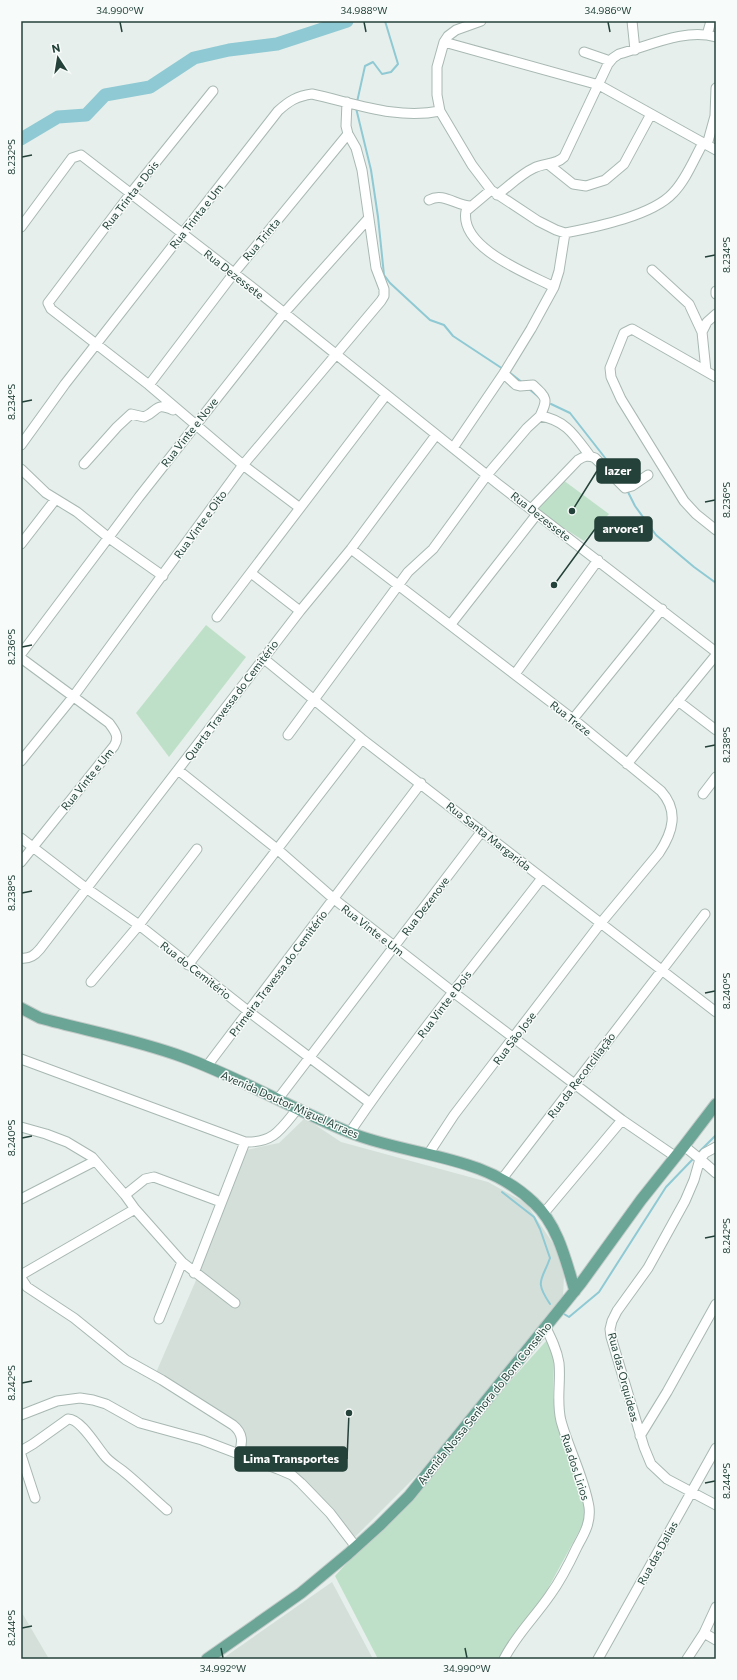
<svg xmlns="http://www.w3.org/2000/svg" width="737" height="1680" font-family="Commissioner,sans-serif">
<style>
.built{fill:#d4dfda}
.green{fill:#bfe0c8}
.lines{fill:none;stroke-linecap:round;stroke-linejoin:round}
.stream{stroke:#8ec9d4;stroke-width:2}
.river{stroke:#8ec9d4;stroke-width:13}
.minor-casing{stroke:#a8b8b2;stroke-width:11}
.major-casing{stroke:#c2cac8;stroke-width:13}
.minor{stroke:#fff;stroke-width:9}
.major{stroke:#6aa596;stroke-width:11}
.ticks{fill:none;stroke:#24423a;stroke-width:1.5}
.labels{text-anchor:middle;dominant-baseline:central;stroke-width:3;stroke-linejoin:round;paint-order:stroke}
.street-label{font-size:11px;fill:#24423a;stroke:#f7fbf9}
.leader{fill:none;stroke:#24423a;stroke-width:1.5}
.callout-dot{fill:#24423a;stroke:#f7fbf9;stroke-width:1.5}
.callout{fill:#24423a;stroke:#24423a;stroke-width:1.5}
.callout-label{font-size:12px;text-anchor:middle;font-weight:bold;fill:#fff}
.neatline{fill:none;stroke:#24423a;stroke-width:1.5}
.ticks-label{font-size:10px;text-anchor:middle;fill:#24423a}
</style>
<rect width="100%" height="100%" fill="#e6efeb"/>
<path class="built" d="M305 1118 341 1142 488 1182 526 1203 556 1248 564 1276 563 1296 434 1458 353 1539 293 1477 242 1456 241 1435 155 1375 200 1271 246 1150 279 1143Z
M332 1582 373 1659H222Z
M21 1611 49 1659H21Z"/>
<path class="green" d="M563 480 609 514 584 541 534 509Z
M206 625 246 657 169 757 136 713Z
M547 1340 554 1357 553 1397 568 1455 589 1513 545 1594 498 1659H378L335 1576Z"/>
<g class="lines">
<path class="stream" d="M357 102 365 66 373 62 382 74 391 72 398 64 385 21
M356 108 371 170 378 217 384 275 390 283 430 320 444 325 453 336 503 369
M509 372 523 383
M529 389 540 398
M551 404 570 413 620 477
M627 490 635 506 656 535 694 567 716 583
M700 1151 716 1135
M502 1192 534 1217 540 1229 550 1258C542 1281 534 1280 550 1304
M564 1314 569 1317 599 1292 666 1187 692 1160"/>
<path class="river" d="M21 139 58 117 86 115 105 95 150 87 194 58 229 50 277 44 347 21"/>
<g class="minor-casing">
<path id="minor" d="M481 21 456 30 448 36 444 42 437 67V95L440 111 472 165 491 190 538 221 556 230 565 233C595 227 652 216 673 193 686 180 694 159 703 143
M632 21 635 50
M707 35 711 21
M444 42 599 85 716 150
M584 52 610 61
M213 91 131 193 48 303 51 309 149 385 243 465 300 508
M707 145 715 116 716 88
M548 164 573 184 586 186 605 180 624 164 651 114
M491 190 466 211C459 248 529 274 554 287
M497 195C509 186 521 174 534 168 544 163 556 165 564 157L608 64 613 58 619 54C649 46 685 28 716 37
M429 200C444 192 456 206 471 206
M21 227 72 158 81 155 257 291 498 484 716 652
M652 270 689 304 702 332
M716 291V294
M706 371 702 332 707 322 716 314
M504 374 516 385 520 386 533 385C547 398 548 399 540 416
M716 377 632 329 624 333 610 368 611 377 621 399 684 501 696 514 716 530
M149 385 234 273 348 134
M21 445 65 384 278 111C289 101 297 96 312 94 354 103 397 120 440 111
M453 448 504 373 531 329 554 287 559 271 565 233
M84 464 117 427 131 414 144 417C159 411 154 402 173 410
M21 469 46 493 77 512 109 538 163 576
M531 509 578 460C584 456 588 455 595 458L625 488 632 486 648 475
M21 544 55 500
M351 549 573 719 661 791C679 811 673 832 659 853L600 924 454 1115 429 1153
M251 573 300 611
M217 617 386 395
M451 624 537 514
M21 654 139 497 284 313 368 219
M21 658 109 723C115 731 120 737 114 746L21 862
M263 658 362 739 716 1012
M515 674 598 560
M678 701 716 730
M573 719 662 609
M288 735 408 572 433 549 487 475 527 428 540 416C566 420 575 436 590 456
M21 761 73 697 243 465 381 301 384 296V289L376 268 362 170 356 148 348 134 346 126 347 102
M627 764 716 655
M178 770 277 849 334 899 453 992 622 1120 676 1157
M703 794 716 777
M21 838 86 888 139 925 248 1011 370 1103
M21 958C30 959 35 955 40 949L300 611 351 549 436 435
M188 965 362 739
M91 982 139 925 197 849
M21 1059 245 1142C274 1143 281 1129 298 1108
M207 1066 421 783
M278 1099 482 831
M21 1127 46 1134 67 1142 92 1157 125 1195 135 1209 182 1262 235 1303
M350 1132C409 1045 477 962 542 878
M684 1146 700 1159 694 1180 685 1201 648 1268 617 1311 612 1321 610 1329 611 1337 644 1447 651 1464 667 1479 716 1505
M716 1147 705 1153 700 1159 716 1173
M502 1179 705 914
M125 1195 145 1179 154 1177 221 1202
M21 1199 95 1161
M544 1213 622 1120
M194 1273 245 1142
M21 1275 135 1209
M21 1278 27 1287 74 1318 126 1360 162 1380 233 1425C243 1433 243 1442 239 1454
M159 1319 182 1262
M21 1415 57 1401 80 1398 93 1400 106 1404 140 1423 202 1440 278 1469 292 1475 301 1483 330 1513 356 1547
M640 1436 667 1392 716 1304
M21 1451 33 1444 68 1419C80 1418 97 1447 104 1455 109 1462 117 1466 123 1471 138 1483 152 1497 167 1510
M21 1455 35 1498
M704 1633 716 1640
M504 1659C516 1635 535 1617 550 1595 561 1580 569 1564 577 1547 584 1534 591 1523 589 1507 584 1477 569 1450 561 1421 556 1401 561 1383 559 1363 557 1350 551 1338 545 1326
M598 1659 716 1448
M687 1659 704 1633 716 1607"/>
</g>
<g class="major-casing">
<path id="major" d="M21 1008 40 1018C88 1031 137 1040 183 1057 241 1078 294 1110 351 1133 412 1157 484 1154 534 1203 558 1225 566 1261 575 1291
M207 1659 301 1593 348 1554 379 1526 409 1496 581 1283 641 1200 684 1146 716 1104"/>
</g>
<use href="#minor" class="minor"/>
<use href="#major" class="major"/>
</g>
<path class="ticks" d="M120 22 122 32M364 22 366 32M608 22 610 32M22 157 32 155M705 257 715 255M22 402 32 400M705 502 715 500M22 647 32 645M705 747 715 745M22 893 32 891M705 993 715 991M22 1138 32 1136M705 1238 715 1236M22 1383 32 1381M705 1483 715 1481M22 1628 32 1626M221 1648 223 1658M465 1648 467 1658"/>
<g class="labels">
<g class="street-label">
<text transform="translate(130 195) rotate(-52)">Rua Trinta e Dois</text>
<text transform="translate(196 216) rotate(-52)">Rua Trinta e Um</text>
<text transform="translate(261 239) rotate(-50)">Rua Trinta</text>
<text transform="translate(234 274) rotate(38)">Rua Dezessete</text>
<text transform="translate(189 432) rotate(-52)">Rua Vinte e Nove</text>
<text transform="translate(541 516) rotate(38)">Rua Dezessete</text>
<text transform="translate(200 524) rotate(-54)">Rua Vinte e Oito</text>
<text transform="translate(231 700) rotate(-53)">Quarta Travessa do Cemitério</text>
<text transform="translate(571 718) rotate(38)">Rua Treze</text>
<text transform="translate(87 779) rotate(-51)">Rua Vinte e Um</text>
<text transform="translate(489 836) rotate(38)">Rua Santa Margarida</text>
<text transform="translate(425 906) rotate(-53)">Rua Dezenove</text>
<text transform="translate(373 930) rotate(38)">Rua Vinte e Um</text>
<text transform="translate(196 970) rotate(38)">Rua do Cemitério</text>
<text transform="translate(278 973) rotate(-53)">Primeira Travessa do Cemitério</text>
<text transform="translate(444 1004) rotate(-53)">Rua Vinte e Dois</text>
<text transform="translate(514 1038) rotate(-53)">Rua São Jose</text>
<text transform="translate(581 1075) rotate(-53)">Rua da Reconciliação</text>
<text transform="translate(290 1104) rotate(24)">Avenida Doutor Miguel Arraes</text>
<text transform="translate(624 1377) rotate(75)">Rua das Orquideas</text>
<text transform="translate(484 1403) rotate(-51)">Avenida Nossa Senhora do Bom Conselho</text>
<text transform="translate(576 1467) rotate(72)">Rua dos Lirios</text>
<text transform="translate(657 1553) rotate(-61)">Rua das Dalias</text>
</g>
</g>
<path class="leader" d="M572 511L597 471M554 585L595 529M349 1413L347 1459"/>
<g class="callout-dot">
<circle cx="572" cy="511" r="4"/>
<circle cx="554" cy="585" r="4"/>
<circle cx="349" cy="1413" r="4"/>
</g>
<g class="callout">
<rect x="597" y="459" width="43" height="24" rx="4"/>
<rect x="595" y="517" width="57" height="24" rx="4"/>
<rect x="235" y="1447" width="112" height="24" rx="4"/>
</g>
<g class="callout-label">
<text x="618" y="475">lazer</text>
<text x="623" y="533">arvore1</text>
<text x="291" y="1463">Lima Transportes</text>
</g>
<rect width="737" height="1680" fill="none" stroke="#f7fbf9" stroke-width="44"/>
<g transform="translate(58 58) rotate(348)" stroke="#f7fbf9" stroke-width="3" paint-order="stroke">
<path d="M0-3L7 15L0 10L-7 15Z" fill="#24423a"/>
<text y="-6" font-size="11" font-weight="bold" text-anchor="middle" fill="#24423a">N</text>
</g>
<rect x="22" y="22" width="693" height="1636" class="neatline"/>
<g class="ticks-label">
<text x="120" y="14">34.990°W</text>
<text x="364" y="14">34.988°W</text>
<text x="608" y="14">34.986°W</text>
<text transform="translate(11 157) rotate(-90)" y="4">8.232°S</text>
<text transform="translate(726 255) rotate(-90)" y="4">8.234°S</text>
<text transform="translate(11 402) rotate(-90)" y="4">8.234°S</text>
<text transform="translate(726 500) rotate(-90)" y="4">8.236°S</text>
<text transform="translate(11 647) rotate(-90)" y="4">8.236°S</text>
<text transform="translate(726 745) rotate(-90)" y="4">8.238°S</text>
<text transform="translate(11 893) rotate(-90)" y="4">8.238°S</text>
<text transform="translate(726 991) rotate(-90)" y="4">8.240°S</text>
<text transform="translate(11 1138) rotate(-90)" y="4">8.240°S</text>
<text transform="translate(726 1236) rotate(-90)" y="4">8.242°S</text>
<text transform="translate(11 1383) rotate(-90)" y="4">8.242°S</text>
<text transform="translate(726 1481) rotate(-90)" y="4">8.244°S</text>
<text transform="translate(11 1628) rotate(-90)" y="4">8.244°S</text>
<text x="223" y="1672">34.992°W</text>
<text x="467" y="1672">34.990°W</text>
</g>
</svg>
